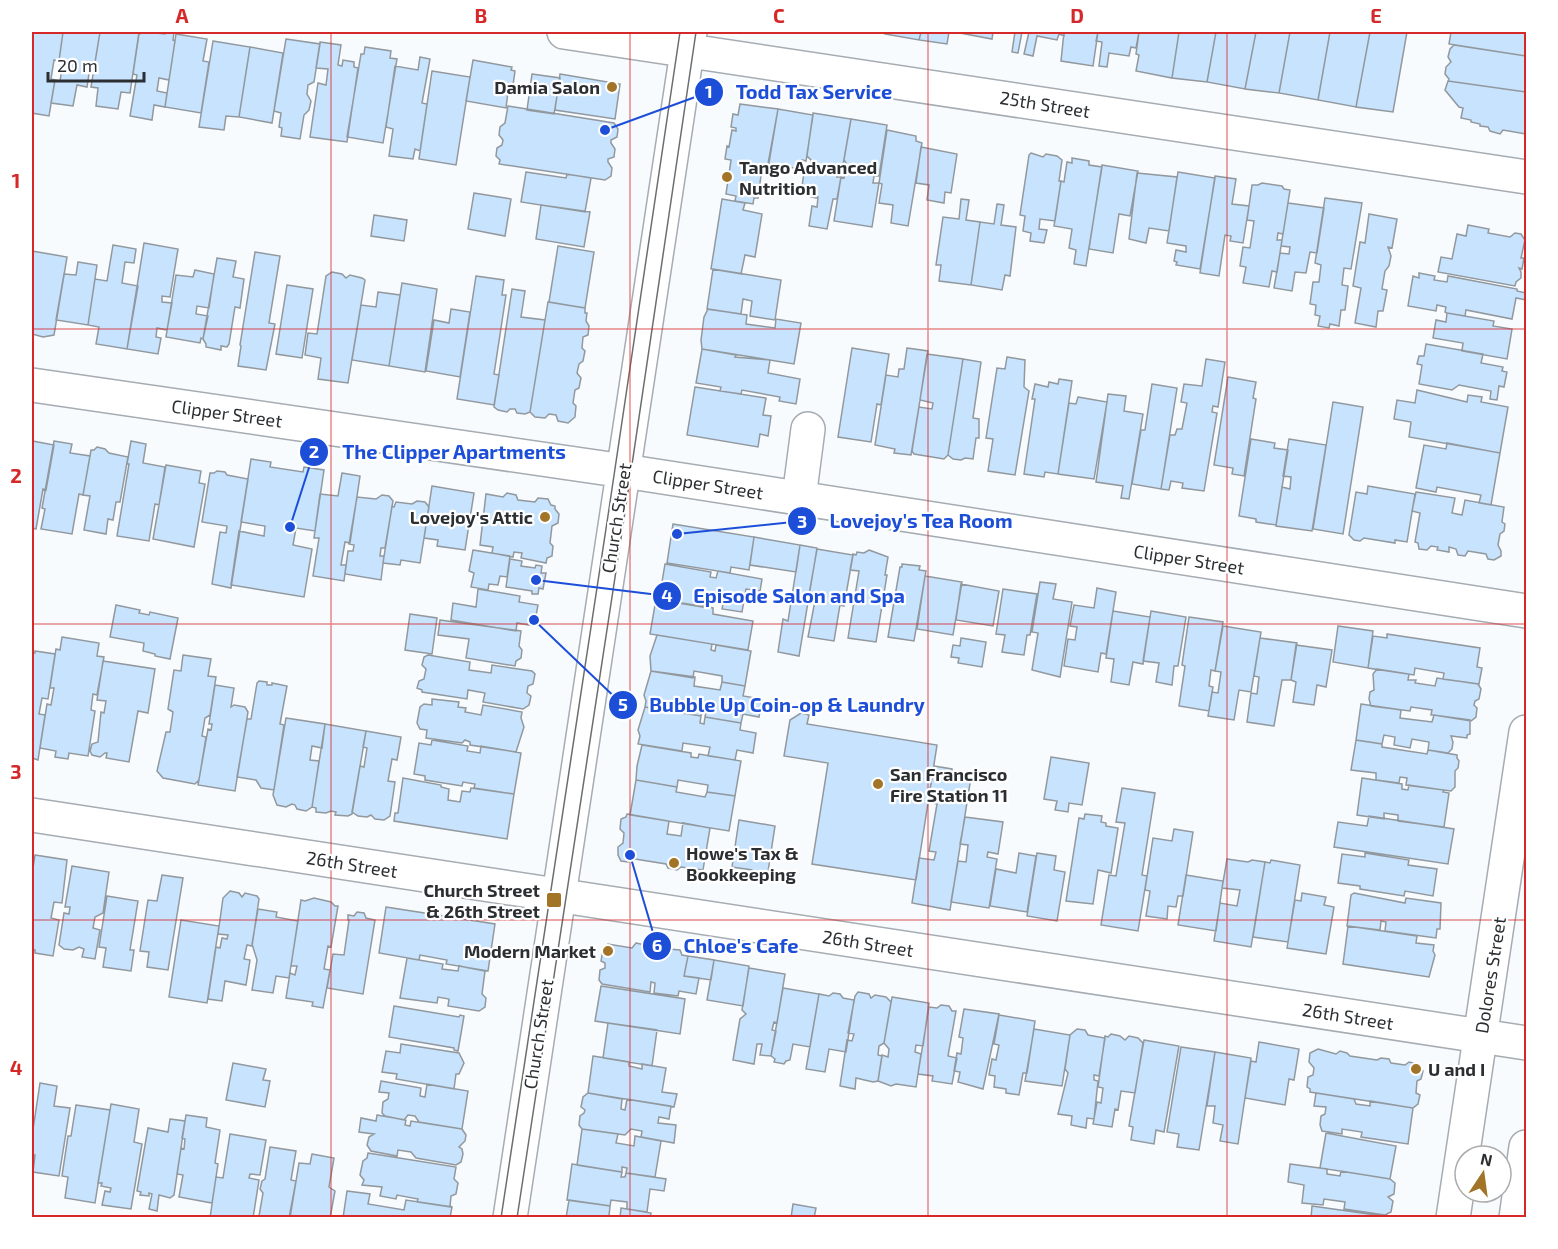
<svg xmlns="http://www.w3.org/2000/svg" width="1558" height="1249" font-family="'Exo 2',sans-serif">
<style>
.building{fill:#c8e3fd;stroke:#91989e;stroke-width:1.5}
.lines{fill:none;stroke-linecap:round;stroke-linejoin:round}
.minor-casing{stroke:#a5acb3;stroke-width:36}
.major-casing{stroke:#a5acb3;stroke-width:36}
.minor{stroke:#fff;stroke-width:33}
.major{stroke:#fff;stroke-width:33}
.tram{stroke:#6b6e71;stroke-width:1.5}
.grid{fill:none;stroke:#d62828;stroke-width:1.5;stroke-opacity:0.55}
.poi-dot{fill:#a27427;stroke:#fff;stroke-width:2}
.labels{text-anchor:middle;dominant-baseline:central;stroke-width:4.5;stroke-linejoin:round;paint-order:stroke}
.poi-label{font-size:18px;font-weight:bold;fill:#2c2f32;stroke:#fff;text-anchor:end}
.street-label{font-size:18px;fill:#2c2f32;stroke:#fff}
.leader{fill:none;stroke:#1d4ed8;stroke-width:2}
.callout-dot{fill:#1d4ed8;stroke:#fff;stroke-width:2}
.mark-label{font-size:18px;text-anchor:middle;font-weight:bold;fill:#fff}
.callout-label{font-size:20px;text-anchor:middle;font-weight:bold;fill:#1d4ed8;stroke:#fff;stroke-width:4.5;stroke-linejoin:round;paint-order:stroke}
.neatline{fill:none;stroke:#d62828;stroke-width:2}
.grid-label{font-size:20px;text-anchor:middle;font-weight:bold;fill:#d62828}
</style>
<rect width="100%" height="100%" fill="#f8fbfe"/>
<path class="building" d="M32 32H63L59 61 54 60 51 79 55 80 49 116 32 113Z
M63 32H100L94 68 90 67 87 87 77 85 73 106 51 103 55 80 60 81 63 62 59 61Z
M100 32H139L130 93 121 92 118 109 96 106 98 88 91 87Z
M145 32 165 34V32H174L173 40 175 41 169 80 159 78 157 91 167 93 165 107 154 105 152 120 130 116 137 75 133 74 139 34Z
M886 32H921L919 40 885 34Z
M921 32H949L947 44 919 40Z
M961 32H993L992 39 960 33Z
M1015 32H1022L1018 53 1012 52Z
M1029 32H1064V36L1059 34 1057 40 1037 36 1033 56 1024 54Z
M1064 32H1098L1093 66 1061 61Z
M1098 32H1139L1136 48 1131 47 1129 56 1109 53 1107 67 1099 66 1102 42 1096 41Z
M1139 32H1179L1172 78 1136 71 1139 55 1136 54Z
M1179 32H1216L1207 82 1172 78Z
M1216 32H1256L1245 89 1207 82Z
M1256 32H1290L1279 93 1245 89Z
M1290 32H1330L1318 100 1279 93Z
M1330 32H1370L1356 107 1318 100Z
M1370 32H1407L1393 112 1356 107Z
M1451 32H1526V56L1449 44Z
M176 34 207 39 203 61 209 62 201 113 165 107Z
M286 39 320 44 314 82 308 85 307 94 311 101 309 110 304 115 300 139 281 136 282 128 279 127 281 113 274 111Z
M213 41 250 47 239 117 226 116 224 130 199 127Z
M320 42 341 45 338 65 342 66 343 60 354 62V67L358 68 347 142 310 137 318 83 326 85 328 69 316 68Z
M1454 45 1526 56V92L1448 81 1449 79 1445 74 1446 67 1451 62 1448 57 1450 49Z
M250 47 283 53 272 123 239 117Z
M365 47 391 51 390 58 397 59 383 143 347 137 361 54H364Z
M420 57 430 59 422 103 427 104 420 151 415 149 413 159 389 156 393 129 386 127 395 66 418 70Z
M473 60 512 67 511 70 515 71 512 92H508L506 108 466 101Z
M432 71 470 77 456 165 419 159Z
M532 74 560 78 554 114 527 110Z
M560 74 620 84 615 119 555 110Z
M1448 81 1526 92V134L1503 130 1500 134 1490 131 1488 127 1480 126V124L1471 122V120L1461 118 1463 108 1459 107 1445 90Z
M740 104 778 109 768 169 762 168 758 198H754L753 204 735 201 736 196 726 194 731 160 725 159 727 146 729 147 732 130 736 131V128L731 127 733 114 738 115Z
M508 106 614 123 618 129 617 137 611 140V143L615 149 614 157 608 159V162L612 168 611 176 605 180 499 164 500 160 496 156 497 148 502 145 503 140 499 135 500 127 505 123Z
M778 109 813 115 806 161 802 160 800 169 768 164Z
M813 113 851 119 842 171 838 170 837 177H841L837 199H833L827 229 809 226 812 206 817 207 818 197 816 196V198L801 194 804 172 809 173 811 160 807 156Z
M851 119 887 125 879 176H874L873 183H879L872 227 834 221 841 177 844 178 846 163 844 160Z
M887 130 916 136V141L922 143 908 226 891 223 893 205 879 203 882 184 879 183Z
M921 147 957 154 951 193 945 192 944 203 927 200 929 185 916 183Z
M1031 153 1043 157 1046 154 1057 156 1062 160 1059 181H1061L1055 221 1040 219 1039 229 1047 230 1044 243 1030 241 1031 233 1023 231 1025 216 1020 215 1029 155Z
M1072 158 1089 161V165L1102 167 1086 266 1074 264 1076 250 1069 248 1072 229 1054 226 1061 181 1064 182 1067 162 1072 163Z
M1102 165 1138 171 1130 216 1119 214 1113 253 1089 249Z
M526 172 566 178 567 174 591 178 585 212 521 202Z
M1178 172 1215 178 1200 269 1176 265 1177 262 1174 261 1176 250 1186 252V246L1167 243Z
M1137 173 1177 177 1169 231 1149 228 1146 243 1129 239Z
M1215 176 1236 179 1232 204 1249 206 1243 243 1230 241 1231 236 1225 235 1219 276 1200 273Z
M1262 183 1282 186 1284 189 1290 190 1283 234 1278 233 1277 240H1282L1277 272 1272 271 1269 287 1243 283 1246 267 1240 266 1243 247 1250 248 1254 221 1247 220 1252 185H1258Z
M474 193 511 199 505 236 468 229Z
M1325 198 1362 203 1351 269 1344 268 1342 285 1348 286 1345 310H1341L1339 326 1330 324 1329 328 1318 326 1320 316 1315 315 1316 305 1310 304 1313 282H1319L1321 265 1315 263Z
M722 199 745 203 743 210 762 214 755 257 745 255 741 274 711 269Z
M961 199 969 200 966 220 980 222 971 285 939 281 941 265H936L943 217 959 219Z
M1288 203 1324 208 1317 253 1310 252 1306 273 1295 272 1292 291 1274 288 1280 253 1289 254 1290 247 1281 246Z
M997 204 1004 205 1001 225 1016 227 1010 276 1005 275 1002 290 971 285 980 222 994 224Z
M541 205 590 212 584 247 536 239Z
M1369 214 1397 219 1392 248 1388 247 1391 256 1389 266 1385 271 1382 289 1387 290 1383 311H1378L1376 327 1355 323 1361 288 1353 286 1360 242 1365 243Z
M374 215 407 220 404 241 371 236Z
M1468 225 1489 229 1488 233 1510 237 1515 233 1521 234 1525 240 1521 258H1524L1522 269 1519 268 1521 272V278L1516 282 1515 286 1438 272 1441 257 1452 259 1457 234 1466 236Z
M144 243 178 249 170 297 162 296V302L172 303 167 330 157 328 156 337 161 338 158 354 127 349Z
M113 245 136 249 134 263 125 262 122 283 138 286 127 349 96 344 99 327 88 325 95 279 107 281Z
M558 246 594 252 585 308 549 302Z
M32 251 67 257 54 335 43 337 32 334Z
M255 252 280 256 269 323 275 324 266 370 238 366 241 346 240 345Z
M217 258 236 261 233 277 244 279 240 308 235 307 229 344 227 347 221 346V350L206 347V344L203 339Z
M78 262 97 265 88 325 56 320 64 274 76 275Z
M713 269 781 280 775 320 750 316 752 301 743 299 741 314 707 309Z
M195 270 214 274 209 308 197 306 196 314 208 316 203 339 201 338 200 343 166 337 176 275 193 277Z
M332 272 342 274 346 278 350 275 362 278 365 280 348 383 318 379 321 358 305 355 308 333 317 334 326 276Z
M1419 273 1435 276 1434 280 1447 282 1448 276 1517 289V291L1526 293V300L1516 298 1512 319 1466 310 1465 316 1447 313 1445 312 1446 307 1437 305 1436 311 1408 306 1413 276 1419 278Z
M476 276 504 280 502 295H506L494 374 499 375 494 405 457 399Z
M402 283 437 289 425 372 389 366Z
M287 285 313 289 302 358 276 354Z
M512 289 525 291 521 317 545 320 530 412 525 414 517 413 515 409H510L507 412 498 410 494 407Z
M378 292 400 295 389 366 352 360 361 305 376 307Z
M548 302 585 308V313H587L586 321 589 326 588 335 583 337 582 348 585 351 583 361 579 364 577 373 581 378 579 388 575 390 573 403 576 406 575 417 568 423 558 421 556 415 549 414 545 418 535 417 530 412Z
M451 309 470 312 460 377 426 371 434 320 449 323Z
M708 309 747 315 746 324 775 328 776 319 801 323 794 364 702 349 701 340 704 317Z
M1447 313 1494 321 1493 326 1512 329 1507 359 1462 351 1463 343 1433 338 1436 320 1446 322Z
M1426 344 1483 354 1481 363 1503 367 1502 371 1507 372 1504 387 1499 386 1497 400 1490 399 1491 391 1459 385 1452 390 1419 384 1422 365 1417 364 1419 356H1424Z
M852 348 889 354 881 405 877 404 871 442 838 437Z
M907 348 928 351 911 455 894 453 895 449 875 445 886 375 898 377 899 369H904Z
M702 349 736 355 735 357 770 360 768 373 800 379 796 404 779 401 780 397 742 390 741 394 720 391 721 387 696 383Z
M927 354 963 359 948 455 944 459 914 454 912 451 919 407 932 409 933 403 920 400Z
M1007 357 1025 360 1024 387 1029 391 1015 475 988 471 993 439 986 438 997 368 1005 369Z
M963 359 981 362 973 418 979 419V438H976L973 459 965 458 961 460 953 459 948 455Z
M1206 359 1225 362 1218 407 1213 406 1212 412 1217 413 1204 491 1182 488 1183 483 1171 481 1169 490 1161 489 1170 435H1175L1177 429H1182L1187 403 1181 402 1184 384 1202 386Z
M1228 377 1256 382 1253 398 1256 399 1244 476 1232 474 1233 468 1214 465Z
M1059 379 1072 381 1058 474 1045 472 1044 477 1024 474 1035 399H1032L1035 384 1048 387 1049 382 1058 384Z
M1152 384 1177 388 1161 489 1132 484 1141 430H1145Z
M695 387 766 398 763 415 771 416 768 436 760 434 758 447 687 435Z
M1417 390 1467 402 1468 395 1482 397 1481 402 1508 407 1500 453 1409 437 1411 422 1394 419 1397 400 1415 403Z
M1108 394 1126 396 1124 411 1143 414 1129 499 1121 498 1123 486 1096 482Z
M1078 397 1107 402 1094 479 1058 474 1069 403 1076 404Z
M1333 402 1363 407 1343 534 1313 529Z
M32 438 33 441 54 445 46 490 43 489 36 529 32 528Z
M1251 439 1275 443 1274 448 1288 450 1276 525 1256 522V519L1239 516Z
M1289 439 1326 445 1312 531 1276 526 1282 487 1290 489 1291 477 1283 476Z
M54 441 72 444 70 453 90 456 83 495 79 494 72 534 41 529 45 509 42 508Z
M131 441 146 444 143 463 165 467 159 505 155 504 149 541 117 536 129 464H127Z
M1447 443 1500 453 1491 505 1479 503 1481 495 1437 487 1436 492 1416 488 1424 445 1446 449Z
M97 447 105 449 109 453 128 457 120 502H116L113 520 108 519 106 534 84 530 90 496 83 495 91 450H94Z
M251 459 271 462 270 467 303 472 304 467 324 470 315 531 296 528 293 545 312 549 304 597 231 585 239 531 264 536 265 526 241 522Z
M166 465 201 471 199 483 205 484 194 547 153 539Z
M217 471 225 472 227 475 248 479 231 588 212 584 220 532 226 533 227 526 202 522 210 473H214Z
M342 473 360 476 350 543 345 542 341 565H346L344 581 313 576 319 538H314L320 494 338 496Z
M432 486 474 493 465 550 437 546 438 540 424 538Z
M1368 486 1415 494 1407 542 1395 540V543L1364 538 1360 541 1354 540 1349 535 1356 492 1367 494Z
M1416 492 1455 498 1452 513 1462 515 1465 500 1504 507 1502 522 1505 524 1504 531 1500 534 1498 545 1501 551V556L1494 560 1488 559 1486 554 1468 551 1465 556 1458 555 1456 549 1449 547V552L1437 550 1438 547 1431 546 1427 550 1419 549 1418 543 1415 542 1420 513 1412 511Z
M507 493 516 495 518 500 535 502 538 498 548 499 551 505 555 506V509L559 514 558 523 552 526 550 543 553 546 552 556 547 558 546 563 521 558 522 553 514 552 513 557 492 553 493 547 480 545 486 494 503 497Z
M382 495 389 496 393 501 385 548H381L380 556H384L381 580 345 574 348 551H353L354 545 349 544 357 497 376 499Z
M417 501 425 502 429 507 420 563 401 560 400 565 383 563 392 506 394 507 396 502 412 504Z
M673 524 754 537 749 570 731 567 730 573 667 563Z
M754 537 800 545 796 572 750 565Z
M800 545 817 548 799 656 778 652 783 619 788 621Z
M817 549 853 555 844 606 840 605 834 641 808 637 815 601 808 600Z
M473 550 510 556 507 577 500 576 498 585 489 584 488 590 471 587 474 573 469 571Z
M869 550 888 557 885 575H887L876 642 848 638 859 571 850 570 853 554 856 555 857 552 864 553Z
M510 559 522 561 521 566 535 568 536 565 542 566 541 573H546L543 589 539 588 538 594H532V591L506 587Z
M665 564 711 572 710 577 716 578 718 571 762 579 760 591 746 589 742 612 722 609 723 604 703 601V607L659 600Z
M902 564 920 566 919 570 926 571 914 641 888 637 900 567H902Z
M925 576 962 582 953 635 917 629Z
M1040 582 1056 584 1053 599 1072 602 1060 677 1032 670 1038 633 1032 632Z
M961 584 999 591 993 626 956 620Z
M1097 588 1116 592 1106 654 1101 653 1098 672 1064 666 1068 639 1075 640 1077 627 1070 626 1074 605 1094 608Z
M478 589 520 596 519 602 538 605 534 626 517 623 516 631 451 620 453 603 476 607Z
M1003 589 1037 594 1030 635H1027L1024 655 1002 652 1005 635 996 634Z
M656 599 713 608V614L753 621 748 650 650 634Z
M116 605 140 610 139 613 149 615 150 612 178 618 170 659 155 656V654L143 651 144 643 110 637Z
M1113 611 1150 617 1143 664 1133 662 1129 685 1111 682 1114 659 1106 658Z
M1151 611 1186 617 1178 666H1174L1172 685 1156 682 1159 663 1143 661Z
M410 614 437 618 432 654 405 650Z
M1189 617 1223 622 1215 671 1211 670 1209 686 1213 687 1209 711 1179 706 1185 666 1182 665Z
M440 620 521 631 519 646 522 650 521 658 516 661 515 666 466 658 469 639 438 635Z
M1223 626 1261 632 1251 692 1239 690 1234 720 1208 716 1212 692 1218 693 1221 672 1215 671Z
M1338 626 1373 631 1368 668 1333 662Z
M1387 634 1480 648 1477 667 1482 668 1479 684 1443 679 1444 673 1415 668 1414 675 1368 668 1373 636 1387 638Z
M657 635 712 644 711 650 715 651 716 645 751 651 745 686 722 682V676L694 671 693 678 651 671 650 656Z
M62 637 99 643 97 656 104 657 97 695 93 694 91 710 95 711 88 756 69 753 68 759 55 757 56 751 40 748 47 704 51 705 54 688H50L56 649 60 650Z
M961 638 986 642 982 667 958 663 959 658 951 657 953 645 960 646Z
M1260 638 1297 643 1291 680H1282L1274 726 1247 722 1251 693 1257 694 1259 677 1254 676Z
M1296 645 1332 650 1326 687 1317 685 1314 705 1293 702 1296 682 1291 680Z
M35 651 55 654 48 699 42 698 39 714 45 715 38 760 32 758V653H35Z
M183 655 211 659 208 676 216 677 210 715 205 718 202 736 206 737 199 780 195 784 163 778 157 771 166 732H170L173 712 168 709 174 670 181 671Z
M428 655 470 662 469 670 491 673 492 665 532 671 535 674 533 684 528 686 527 693 531 696 529 705 523 709 483 702 485 693 468 690 467 699 422 692V690L417 688 419 681 424 679 426 669 422 665 424 657Z
M103 661 155 669 148 713 138 711 129 762 106 758 107 753H105L100 757 92 755 90 751 92 744 98 742 101 712 104 713 106 701 97 700Z
M1377 669 1409 674 1408 680H1416L1415 683 1435 686 1437 678 1478 684 1481 689 1479 699 1475 701 1474 705 1477 708 1476 717 1471 721 1434 715H1431L1432 710 1411 707 1410 711 1371 706 1369 699 1370 692 1374 690 1373 674Z
M651 671 695 677 694 686 720 690 722 682 745 686 743 696 762 699 759 717 743 714 741 723 705 717 706 712 702 711 701 716 645 707 646 701 644 695Z
M259 681 267 682V685H272V683L287 686 280 724 284 725 274 790 261 788 256 780 237 777 247 719H251L257 683Z
M215 685 234 688 231 707 234 705 245 707 248 712 235 791 198 785 208 729 211 730 212 724H209Z
M432 699 459 702 458 707 466 708 465 712 481 715 483 705 522 712 521 718 524 727 516 752 470 745V742L465 740 462 743 426 738 427 730 420 729 417 723 420 707 424 704 432 705Z
M1361 704 1401 710 1400 718 1432 722 1434 715 1470 720V734L1467 735V738L1451 736 1453 742 1452 749 1448 753 1428 750 1429 742 1412 739 1410 748 1394 745 1395 737 1384 735 1382 744 1356 740Z
M645 707 701 716 700 723 704 724 705 717 741 723 740 730 756 733 753 753 737 750 735 760 708 756 710 747 683 743 682 751 638 744 640 736 638 730Z
M801 713 809 715 807 724 937 745 916 880 812 864 828 763 784 756 790 720Z
M286 718 325 724 322 748 312 746 310 760 319 761 312 807 306 811 297 809 295 805 292 804 286 807 277 805 273 795Z
M325 724 366 731 352 814 348 816 335 815 336 812 331 811 326 813 316 812V808L312 807Z
M366 731 401 737 397 760 392 759 388 781 395 782 390 816 384 820 375 819 371 815 367 817 358 816 352 812 360 766 364 767 367 748 363 747Z
M432 740 468 746 467 751 480 753 481 746 521 753 514 794 474 788 475 784 463 782 462 786 425 780V776L414 774 419 743 431 745Z
M1356 740 1382 744V747L1427 754 1428 750 1457 755V758L1459 761 1458 768 1455 771V787L1451 791 1406 785 1407 778 1400 777 1399 783 1376 780V773L1351 770Z
M642 745 691 753V757L698 758 699 754 741 761 735 796 707 792 708 785 678 780 677 787 636 780 637 766Z
M1051 757 1089 763 1082 805 1069 803 1068 812 1055 810 1057 801 1044 799Z
M934 766 952 769V773L971 777 950 910 912 903 919 858 934 860 936 852 929 851 937 804 928 802Z
M403 778 441 785V787L449 789 448 800 460 802 462 791 470 792 471 788 514 794 507 839 394 821 395 813H398Z
M1362 778 1402 784V789L1408 790 1409 785 1444 790 1443 792 1449 793 1444 827 1398 821V815L1384 813V819L1357 815Z
M636 780 677 787 676 792 705 797 707 792 735 796 729 831 630 815Z
M1122 788 1155 793 1142 875 1147 876 1138 931 1101 925 1109 875 1116 876 1125 823 1116 822Z
M627 814 669 821 667 834 681 836 683 823 710 828 703 870 681 867 677 870 668 868 666 864 635 859 628 862 621 861 618 855V847L623 843 624 833 620 829 621 819 626 817Z
M1085 814 1102 816 1101 822 1106 823V826L1118 828 1111 873 1098 870 1093 904 1066 901 1079 818 1084 819Z
M1369 816 1454 829 1448 864 1334 847 1338 822 1367 826Z
M965 817 1003 822 998 854 988 852 987 857 997 859 989 908 951 902 958 861 966 862 968 845 960 844Z
M739 820 775 826 767 878 751 876 752 870 732 867Z
M1174 829 1193 832 1183 896H1178L1176 907 1168 906 1167 919 1146 916 1150 891 1145 890 1153 838 1172 841Z
M1019 853 1036 856 1027 912 990 906 996 869 1016 873Z
M1037 853 1056 856 1054 870 1065 872 1057 921 1027 916Z
M1365 853 1409 860 1408 865 1437 869 1433 896 1405 891 1404 896 1360 889V886L1338 883 1342 854 1365 857Z
M35 855 67 860 62 903 54 902 51 918 59 920 53 956 35 953V950L32 949V874Z
M1227 859 1248 862 1252 860 1265 862 1251 947 1214 941 1220 903 1237 906 1240 890 1222 888Z
M1271 860 1300 865 1288 942 1253 937 1265 862 1270 863Z
M72 866 109 872 103 913 95 917 93 928 100 930 95 959 82 957 84 949 79 947 73 950 64 949 59 945 64 913 69 914 70 907H65Z
M162 875 183 878 168 970 147 967 149 952 140 951 148 900 157 901Z
M1186 875 1223 881 1216 931 1178 925Z
M230 891 239 893 242 897 245 893 257 896 259 899 252 946 247 945 244 959 250 960 246 985 225 981 222 1001 208 999 216 947 220 948 222 938 227 939 228 935 218 934 223 898Z
M1302 893 1326 897 1324 905 1334 907 1326 954 1287 948 1295 900 1301 901Z
M1354 893 1405 903 1406 898 1441 903 1440 929H1437L1436 938 1385 931 1386 922 1381 921 1380 930 1347 926 1351 895Z
M107 896 138 901 130 950H134L131 971 103 967 106 948 99 947Z
M314 898 331 902 335 906H338L331 947 328 946 324 969 330 970 323 1008 312 1006 313 1002 286 998 290 973 295 975 297 966H291L301 900 305 901Z
M386 907 495 924 488 971 446 964 447 960 420 955 419 960 379 953Z
M258 909 277 912 276 917 298 921 289 978 276 976 273 993 252 990 257 960 252 944Z
M357 912 364 913 366 918 375 920 363 994 327 988 333 954 344 955 349 920H348V915L354 916Z
M181 920 219 926 207 1003 169 997Z
M1348 926 1417 936 1416 943 1434 945 1433 951 1435 955 1429 977 1343 964Z
M636 943 645 945 649 950 666 953 669 949 680 950 682 955 688 956 684 976 699 978 696 994 679 991 678 996 654 993 655 983 651 982 650 992 602 984 599 980 600 970 605 968V963L601 961 603 950 607 948 608 944 632 948Z
M688 956 714 960 711 980 684 976Z
M407 958 443 964 442 969 458 971 459 966 485 971 482 994 486 998 485 1007 479 1011 448 1006 449 999 438 997 437 1003 400 998Z
M714 960 749 966 743 1006 707 1000Z
M749 968 785 974 777 1023 774 1022 772 1030 776 1031 771 1056 760 1055 762 1044H757L754 1064 733 1060 740 1019 746 1014 742 1010Z
M601 986 685 999 680 1034 595 1021Z
M783 988 819 994 810 1047 793 1044 790 1060 786 1061 784 1064 774 1062 775 1059 771 1056Z
M858 992 869 994 871 998 875 995 886 997 891 1002 884 1043 879 1046 878 1055 882 1056 878 1081 873 1082 856 1078 855 1089 840 1086 847 1040 852 1041 854 1034 848 1033 855 996Z
M833 993 840 994 843 998 854 1000 846 1052 829 1049 825 1072 806 1069 819 994 829 996Z
M892 997 929 1003 923 1046 916 1045 915 1052 921 1054 916 1087 896 1084 891 1086 878 1081 882 1055 888 1057 889 1049 884 1043Z
M941 1005 949 1006 952 1011H956L948 1056 957 1058 952 1084 932 1081 933 1076 918 1074 929 1007 937 1008Z
M394 1006 459 1017 460 1015 464 1016 458 1051 454 1050V1048L389 1037Z
M964 1009 999 1014 983 1089 958 1082 960 1072 954 1071 957 1053 961 1054 963 1038 959 1037Z
M999 1015 1035 1021 1027 1073H1023L1019 1095 1006 1093V1089L994 1087 995 1076 989 1075 992 1059 996 1060 999 1045 994 1044Z
M608 1023 657 1030 652 1066 603 1058Z
M1034 1029 1070 1035 1062 1086 1025 1081Z
M1077 1029 1085 1030 1088 1035 1105 1038 1099 1076 1094 1075V1080L1098 1081 1094 1119 1087 1118 1086 1128 1071 1125 1072 1116 1058 1114 1068 1073 1065 1069 1070 1035Z
M1111 1034 1120 1036 1125 1040 1129 1036 1138 1038 1143 1043 1135 1093 1121 1091 1118 1110 1115 1109 1112 1127 1093 1124 1097 1102 1101 1103 1103 1088 1098 1087 1105 1036 1108 1037Z
M1144 1040 1179 1046 1164 1132 1156 1130 1154 1144 1131 1140 1133 1127 1129 1126Z
M1259 1042 1299 1049 1294 1080 1289 1079 1285 1105 1245 1098 1251 1061 1256 1062Z
M401 1044 459 1053 464 1063 459 1074H456L454 1089 396 1079 397 1074 382 1072 386 1051 400 1053Z
M1181 1047 1215 1052 1199 1150 1177 1147 1179 1134 1167 1132Z
M1318 1049 1336 1054 1340 1051 1347 1053 1350 1056 1377 1060 1381 1058 1389 1059 1391 1063 1405 1065 1409 1062 1417 1064 1423 1071 1421 1079 1417 1081 1416 1093 1420 1095 1418 1104 1413 1108 1310 1092V1089L1307 1087 1308 1077 1313 1075 1314 1068 1309 1062 1310 1053Z
M1215 1052 1251 1058 1238 1144 1220 1141 1223 1125 1213 1123 1215 1106H1207Z
M593 1056 629 1062V1066L642 1069V1064L666 1068 662 1092 677 1094 674 1107 588 1093Z
M233 1063 266 1069 263 1080 270 1081 265 1107 226 1100Z
M381 1081 421 1088 420 1096 425 1097 427 1084 468 1091 462 1129 419 1122 415 1116 408 1115 404 1120 385 1116 382 1113 383 1102 388 1099 389 1093 379 1092Z
M40 1083 57 1086 54 1106 70 1108 59 1176 33 1172 35 1155 32 1154V1136Z
M588 1093 622 1099 621 1109 625 1110 627 1099 671 1106 669 1119 659 1117 658 1123 676 1125 674 1143 641 1137 642 1131 631 1129 625 1135 582 1129 579 1125 580 1116 584 1113 585 1110 581 1107 583 1097Z
M1316 1093 1354 1099 1356 1104 1370 1106V1101L1413 1108 1408 1144 1361 1137 1362 1132 1342 1129V1134L1322 1131 1320 1125 1321 1116 1325 1114 1326 1107 1314 1106Z
M111 1104 139 1109 134 1142 142 1144 131 1209 102 1205 105 1191 110 1192 111 1188 101 1186 102 1183H98Z
M76 1105 110 1110 95 1203 65 1198 68 1177 62 1176 68 1136H71Z
M186 1115 207 1118 206 1127 220 1130 215 1163 218 1164 212 1203 179 1197 183 1175 177 1174 181 1148 184 1149 185 1139 182 1138Z
M377 1115 406 1120 405 1125 410 1126 411 1121 462 1129 466 1135 465 1141 459 1147 462 1149 463 1154 461 1162 456 1165 416 1158 411 1152 398 1150 397 1156 371 1151 367 1145 369 1137 374 1134 359 1132 361 1118 376 1121Z
M170 1119 185 1121 174 1195 170 1198 159 1195 157 1211 149 1209 152 1194 149 1193V1196L140 1195 141 1192 137 1191 148 1128 168 1132Z
M582 1129 618 1134 616 1143 634 1146 635 1136 661 1141 655 1177 626 1173 627 1168 622 1167V1172L577 1165Z
M1326 1133 1396 1146 1390 1179 1320 1168Z
M230 1134 266 1140 260 1175 250 1174 249 1178 259 1180 253 1218H210L216 1177 223 1178Z
M270 1147 296 1151 291 1180 296 1181 289 1218 259 1216 263 1193 260 1189 262 1181 265 1179Z
M368 1153 456 1167 454 1179 458 1183 456 1194 451 1196 450 1207 417 1202 418 1199 397 1195 396 1199 380 1196 382 1187 362 1185 364 1180 360 1175 363 1161 367 1158Z
M312 1154 334 1158 329 1187 335 1191 330 1218H290L299 1163 310 1164Z
M572 1164 622 1172 621 1177H625L626 1173 666 1179 664 1191 650 1189 647 1212 627 1209V1202L611 1200 610 1206 567 1200Z
M1290 1164 1327 1169V1174L1340 1176 1341 1171 1390 1179 1395 1183 1394 1194 1388 1197 1393 1201 1391 1212 1385 1215 1344 1209 1345 1202 1324 1199 1323 1205 1302 1203 1304 1185 1288 1182Z
M347 1191 370 1194 368 1204 404 1210 406 1200 452 1207 450 1218H343Z
M569 1200 610 1206 609 1216 617 1218H566Z
M793 1204 816 1208 814 1218H791Z
M1312 1206 1390 1217 1311 1218Z
M621 1208 651 1213 650 1218H620Z"/>
<g class="lines">
<g class="minor-casing">
<path id="minor" d="M564 32 1526 177
M32 385 624 471 1526 611
M799 498 808 429
M32 815 1526 1043
M510 1218 690 32"/>
</g>
<g class="major-casing">
<path id="major" d="M1453 1218 1526 732
M1516 1218 1526 1147"/>
</g>
<use href="#minor" class="minor"/>
<use href="#major" class="major"/>
<path class="tram" d="M501 1218 609 509 680 32
M517 1218 625 512 696 32"/>
</g>
<path class="grid" d="M331 32V1218M630 32V1218M928 32V1218M1227 32V1218M32 329H1526M32 624H1526M32 920H1526"/>
<g class="poi-dot">
<circle cx="612" cy="87" r="6"/>
<circle cx="727" cy="177" r="6"/>
<circle cx="545" cy="517" r="6"/>
<circle cx="878" cy="784" r="6"/>
<circle cx="674" cy="863" r="6"/>
<rect x="546" y="892" width="16" height="16" rx="3"/>
<circle cx="608" cy="951" r="6"/>
<circle cx="1416" cy="1069" r="6"/>
</g>
<g class="labels">
<g class="poi-label">
<text x="600" y="87">Damia Salon</text>
<text x="739" y="167" text-anchor="start">Tango Advanced<tspan x="739" dy="21">Nutrition</tspan></text>
<text x="533" y="517">Lovejoy's Attic</text>
<text x="890" y="774" text-anchor="start">San Francisco<tspan x="890" dy="21">Fire Station 11</tspan></text>
<text x="686" y="853" text-anchor="start">Howe's Tax &amp;<tspan x="686" dy="21">Bookkeeping</tspan></text>
<text x="540" y="890">Church Street<tspan x="540" dy="21">&amp; 26th Street</tspan></text>
<text x="596" y="951">Modern Market</text>
<text x="1428" y="1069" text-anchor="start">U and I</text>
</g>
<g class="street-label">
<text transform="translate(1045 104) rotate(9)">25th Street</text>
<text transform="translate(227 413) rotate(8)">Clipper Street</text>
<text transform="translate(708 484) rotate(9)">Clipper Street</text>
<text transform="translate(616 518) rotate(-81)">Church Street</text>
<text transform="translate(1189 559) rotate(9)">Clipper Street</text>
<text transform="translate(352 864) rotate(9)">26th Street</text>
<text transform="translate(868 943) rotate(9)">26th Street</text>
<text transform="translate(1490 975) rotate(-81)">Dolores Street</text>
<text transform="translate(1348 1016) rotate(9)">26th Street</text>
<text transform="translate(538 1034) rotate(-81)">Church Street</text>
</g>
</g>
<path class="leader" d="M605 130L709 92M290 527L314 452M677 534L802 521M536 580L667 596M534 620L623 705M630 855L657 946"/>
<g class="callout-dot">
<circle cx="605" cy="130" r="6"/>
<circle cx="290" cy="527" r="6"/>
<circle cx="677" cy="534" r="6"/>
<circle cx="536" cy="580" r="6"/>
<circle cx="534" cy="620" r="6"/>
<circle cx="630" cy="855" r="6"/>
<circle cx="709" cy="92" r="15"/>
<circle cx="314" cy="452" r="15"/>
<circle cx="802" cy="521" r="15"/>
<circle cx="667" cy="596" r="15"/>
<circle cx="623" cy="705" r="15"/>
<circle cx="657" cy="946" r="15"/>
</g>
<g class="mark-label">
<text x="709" y="98">1</text>
<text x="314" y="458">2</text>
<text x="802" y="528">3</text>
<text x="667" y="602">4</text>
<text x="623" y="711">5</text>
<text x="657" y="952">6</text>
</g>
<g class="callout-label">
<text x="814" y="99">Todd Tax Service</text>
<text x="454" y="459">The Clipper Apartments</text>
<text x="921" y="528">Lovejoy's Tea Room</text>
<text x="799" y="603">Episode Salon and Spa</text>
<text x="787" y="712">Bubble Up Coin-op &amp; Laundry</text>
<text x="741" y="953">Chloe's Cafe</text>
</g>
<rect width="1558" height="1249" fill="none" stroke="#ffffff" stroke-width="66"/>
<g transform="translate(1483 1174) rotate(13)"><circle r="28" fill="#ffffff" stroke="#abacad" stroke-width="1.5"/>
<path d="M0-4.5L10 22L0 15L-10 22Z" fill="#a27427"/>
<text y="-9" font-size="16" font-weight="bold" text-anchor="middle" fill="#2c2f32">N</text>
</g>
<path d="M48 72v9h96v-9" fill="none" stroke="#2c2f32" stroke-width="3"/>
<text x="57" y="72" font-size="18" fill="#2c2f32" stroke="#ffffff" stroke-width="4.5" paint-order="stroke">20 m</text>
<rect x="33" y="33" width="1492" height="1183" class="neatline"/>
<g class="grid-label">
<text x="182" y="23">A</text>
<text x="481" y="23">B</text>
<text x="779" y="23">C</text>
<text x="1077" y="23">D</text>
<text x="1376" y="23">E</text>
<text x="16" y="188">1</text>
<text x="16" y="483">2</text>
<text x="16" y="779">3</text>
<text x="16" y="1075">4</text>
</g>
</svg>
